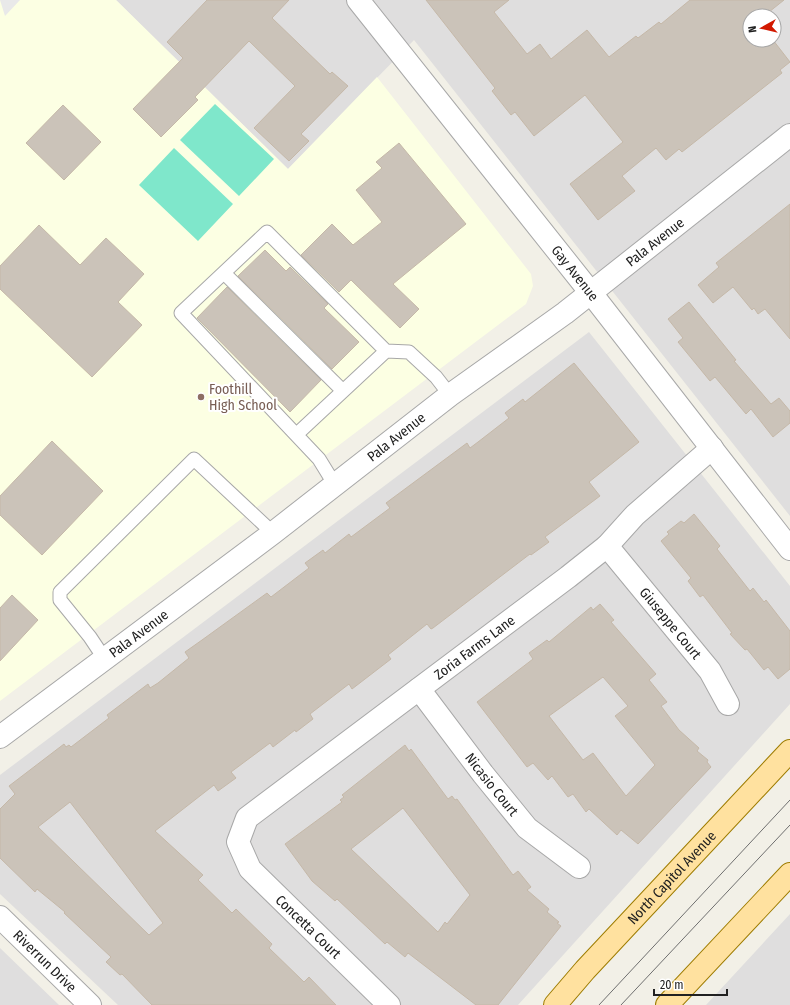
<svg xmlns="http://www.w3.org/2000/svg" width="790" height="1005" font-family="'Fira Sans Condensed',sans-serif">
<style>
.residential{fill:#dfdede;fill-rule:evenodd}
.education{fill:#fcffe3}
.pitch{fill:#7fe7cb}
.parking{fill:#e9e9e9}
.building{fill:#cbc3b9;stroke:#c5b8a8;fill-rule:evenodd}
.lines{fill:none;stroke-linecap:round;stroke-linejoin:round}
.lane-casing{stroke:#a8a8a8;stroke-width:15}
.street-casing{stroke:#a8a8a8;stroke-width:24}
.primary-casing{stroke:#9e7c00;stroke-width:24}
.lane{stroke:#fff;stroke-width:13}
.street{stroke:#fff;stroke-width:22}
.primary{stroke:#ffe19f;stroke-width:22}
.tram{stroke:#6f6f6f;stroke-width:1}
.education-dot{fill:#8d6e63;stroke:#fff;stroke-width:1.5}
.labels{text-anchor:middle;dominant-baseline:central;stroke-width:4;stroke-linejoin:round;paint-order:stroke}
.street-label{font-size:14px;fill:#212121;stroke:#fff}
.education-label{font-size:14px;fill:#785e54;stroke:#fff;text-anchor:start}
</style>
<rect width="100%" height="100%" fill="#f2f0e7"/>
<path class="residential" d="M116 0H790V516L414 40 288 169ZM750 16H774V40H750Z
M589 332 790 586V704L518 1005H118L0 894V775Z
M790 914V1005H706Z
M0 948 59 1005H0Z"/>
<path class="education" d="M0 0H116L288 169 377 77 531 274 533 286 526 304 0 701Z"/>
<path class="pitch" d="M215 104 274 159 239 196 180 140Z
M174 148 233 204 198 241 139 185Z"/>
<path class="parking" d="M0 0H20L5 16Z"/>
<path class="building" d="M207 0H289L272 18 330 74 332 72 348 86 301 134 309 141 289 161 254 128 295 86 249 41 195 97 198 100 161 137 133 109 183 58 167 42Z
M426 0H509L494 12 527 54 540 44 551 59 587 30 609 57 636 36 638 38 659 22 661 24 690 0H784L764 16H750V40H773L790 62 780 70 782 73 682 152 679 149 666 160 656 148 622 176 635 191 598 220 570 184 623 142 585 95 534 136 515 112 511 115 492 91 495 88Z
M63 105 101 142 64 180 26 143Z
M399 143 466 224 393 284 419 309 400 328 351 280 339 292 301 255 332 224 353 245 382 222 356 190 382 168 376 162Z
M790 204V339L765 309 758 314 754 308 752 310 733 287 713 303 698 285 719 267 716 263Z
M39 225 80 265 106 238 144 274 118 302 142 325 92 377 0 289V266Z
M265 250 286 271 290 267 328 304 324 308 359 342 332 369 238 276Z
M227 287 321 380 290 412 197 318Z
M689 302 736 360 734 361 771 404 779 398 790 411V423L773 437 751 409 746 414 715 377 710 381 678 342 683 338 668 319Z
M574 363 639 442 589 482 600 496 545 537 549 542 531 555 530 554 433 628 431 629 427 624 388 655 391 659 352 689 349 684 310 714 313 719 296 732 295 730 273 747 270 743 231 772 236 778 218 791 214 785 155 831 203 875 198 880 232 913 236 909 272 944 269 948 304 982 309 977 336 1005H152L122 974 120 975 106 962 111 957 64 913 65 912 37 889 35 892 0 858V809L15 794 9 786 64 744 66 747 69 745 71 747 109 718 107 715 148 684 150 688 158 683 189 658 185 652 202 640 267 593 271 597 309 568 305 563 323 550 325 553 349 534 351 537 390 508 386 503 467 443 470 448 478 442 509 418 505 413 523 399 525 402ZM70 802 163 923 149 935 38 827Z
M52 441 103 491 42 555 0 515V496Z
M694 514 720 546 717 549 750 591 753 588 764 602 766 600 790 631V669L778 679 768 667 764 670 747 649 745 650 730 634 732 633 703 595 700 597 688 581 691 578 661 541 669 534 667 532 681 521 684 523Z
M12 595 38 620 0 661V608Z
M600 604 614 620 611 622 656 674 649 680 667 702 661 706 679 730 699 748 697 751 708 760 707 762 711 767 638 844 621 830 617 835 589 809 586 812 573 794 568 797 552 776 548 780 533 763 527 767 477 702 533 659 529 653 547 640 549 642 591 607 593 610ZM603 677 628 706 615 716 655 765 626 796 593 753 583 760 549 716Z
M405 745 409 751 411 749 448 799 452 796 455 800 457 799 513 875 518 871 531 887 527 890 549 909 547 912 559 922 557 923 561 926 498 1005H476L408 953 405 957 387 942 385 944 337 899 335 901 312 881 285 844 342 802 340 800 344 797 342 795ZM403 808 470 895 447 924 445 922 438 932 351 849Z"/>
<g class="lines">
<g class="lane-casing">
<path id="lane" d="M224 273 343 391
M297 434 386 351
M335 485 319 459 181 313 267 232 386 351 409 352 436 377 450 395
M104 658 90 637 60 600V592L194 459 273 533"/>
</g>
<g class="street-casing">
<g id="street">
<path id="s1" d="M358 0 591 293 790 549"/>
<path id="s2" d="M607 546 710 671 728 704"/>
<path id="s3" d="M419 689 483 774 527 828 579 867"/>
<path id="s4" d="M0 737 273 533 450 395 565 313 790 135"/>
<path id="s5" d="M0 917 90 1005"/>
<path id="s6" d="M389 1005 250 869 238 842 247 818 568 577 607 546 635 515 712 448"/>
</g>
</g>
<g class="primary-casing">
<g id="primary">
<path id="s7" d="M555 1005 585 970 790 751"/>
<path d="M667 1005 790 874"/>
</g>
</g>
<use href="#lane" class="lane"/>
<use href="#street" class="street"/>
<use href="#primary" class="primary"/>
<path class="tram" d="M599 1005 790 800
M621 1005 790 825"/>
</g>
<circle class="education-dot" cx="201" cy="397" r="4"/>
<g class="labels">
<g class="street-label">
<text stroke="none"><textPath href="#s4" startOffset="821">Pala Avenue</textPath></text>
<text stroke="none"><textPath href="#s1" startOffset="349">Gay Avenue</textPath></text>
<text stroke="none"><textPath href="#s4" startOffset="497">Pala Avenue</textPath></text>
<text stroke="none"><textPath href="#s2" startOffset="100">Giuseppe Court</textPath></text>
<text stroke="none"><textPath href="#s4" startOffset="173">Pala Avenue</textPath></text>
<text stroke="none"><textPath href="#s6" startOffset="534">Zoria Farms Lane</textPath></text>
<text stroke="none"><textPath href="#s3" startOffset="120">Nicasio Court</textPath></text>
<text stroke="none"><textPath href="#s7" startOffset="173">North Capitol Avenue</textPath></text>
<text transform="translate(308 927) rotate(44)">Concetta Court</text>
<text stroke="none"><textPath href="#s5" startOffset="63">Riverrun Drive</textPath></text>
</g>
<g class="education-label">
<text x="209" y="389">Foothill<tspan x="209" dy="16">High School</tspan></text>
</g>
</g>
<g transform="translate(762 28) rotate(262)"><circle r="19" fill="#ffffff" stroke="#a6a6a6"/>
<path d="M0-3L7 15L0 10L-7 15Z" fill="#d21900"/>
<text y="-6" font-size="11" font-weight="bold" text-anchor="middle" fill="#212121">N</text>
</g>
<path d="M654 989v6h73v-6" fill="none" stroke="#212121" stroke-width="2"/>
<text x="660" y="989" font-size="12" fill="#212121" stroke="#ffffff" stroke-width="3" paint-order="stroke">20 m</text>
</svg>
